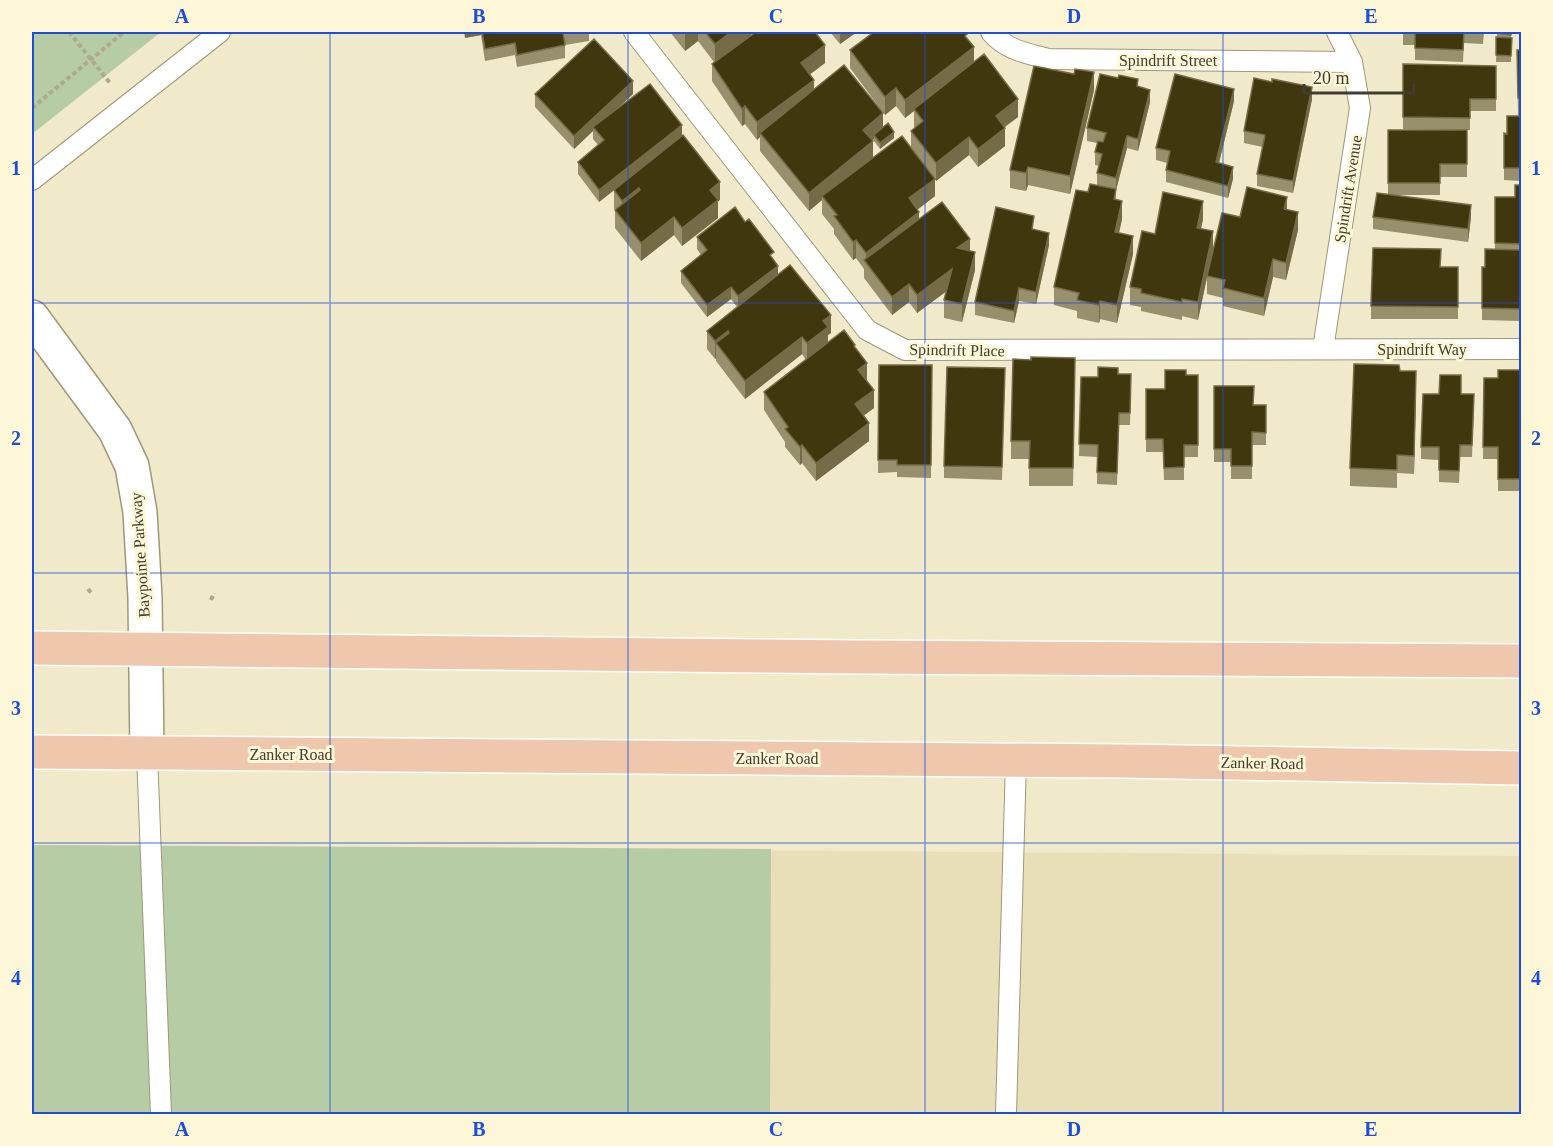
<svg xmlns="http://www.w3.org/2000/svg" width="1553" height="1146" font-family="'Times New Roman',serif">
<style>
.built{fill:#e8dfb9}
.green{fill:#b6cca4}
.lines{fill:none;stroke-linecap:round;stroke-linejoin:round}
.lane-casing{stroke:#9e977b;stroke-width:22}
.secondary-casing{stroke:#9e977b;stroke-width:36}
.primary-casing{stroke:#fff;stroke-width:36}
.path{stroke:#aea890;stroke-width:4;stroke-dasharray:4.5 3;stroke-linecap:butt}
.lane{stroke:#fff;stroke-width:20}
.secondary{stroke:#fff;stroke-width:33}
.primary{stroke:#eec7ac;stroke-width:33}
.wall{fill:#98906c}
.shaded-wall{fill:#756c47}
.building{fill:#40370f;stroke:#756c47;stroke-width:1.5}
.grid{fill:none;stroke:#1d4ed8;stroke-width:1.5;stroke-opacity:0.55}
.labels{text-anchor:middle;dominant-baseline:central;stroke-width:6;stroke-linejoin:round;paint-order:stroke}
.street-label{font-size:16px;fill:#403d31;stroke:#fdf6d7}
.neatline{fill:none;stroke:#1d4ed8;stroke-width:2}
.grid-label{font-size:20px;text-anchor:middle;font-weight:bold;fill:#1d4ed8}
</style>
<rect width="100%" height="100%" fill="#f0e9ca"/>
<path class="built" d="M32 845 1521 856V1114H32Z"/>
<path class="green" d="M32 32H161L32 134Z
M32 845 771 849 770 1114H32Z"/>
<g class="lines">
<g class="lane-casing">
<path id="lane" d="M634 32 867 330 905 350 1522 349
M991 32C1006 50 1026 53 1048 59L1352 62
M32 180 220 32
M1323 349 1360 108 1352 62 1337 32
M147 754 161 1114
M1006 1114 1016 760"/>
</g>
<g class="secondary-casing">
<path id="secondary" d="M32 317 115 430 132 466 140 512 145 597 147 754"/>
</g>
<g class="primary-casing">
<path id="primary" d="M32 648 859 657 1522 661
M32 752 1122 761 1522 768"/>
</g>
<path class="path" d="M69 32 110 83
M32 108 124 32
M88 589 92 594
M211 600 214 593"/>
<use href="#lane" class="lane"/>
<use href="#secondary" class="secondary"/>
<use href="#primary" class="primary"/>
</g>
<path class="wall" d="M464 32H589V41L565 45V58L517 67 515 55 485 61 481 35 465 38Z
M670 32H751V35L730 51 825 63 809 75 814 89 883 127 894 138 880 149 874 141V139L872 140 873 158 911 148V131L915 128 914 127V111L905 118 896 106 885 115 850 68V50L967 39 974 63 1018 117 1005 127V146L978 167 969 155 936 181 935 179V196L917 210 919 219 970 251 975 270 962 322 944 318V300L947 291 917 313 909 302 892 315 864 278V269L856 258 853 260 834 234V229L822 214V200L809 211 760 151V137L757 140 745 124 742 126 712 81V64L714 62 698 41 685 51Z
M830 32H857L840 44Z
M1403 32H1484L1483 44 1464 43 1463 62 1415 60V45H1403Z
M1497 32H1511V62H1496Z
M1520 36H1521V115H1518L1517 50H1520Z
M1403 64 1496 66V111H1470V130H1467V177H1440V195H1396L1471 217 1468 242 1373 229V217L1388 194V130H1467L1403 129Z
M1138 87 1150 102 1138 151 1127 148 1116 190V199L1122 219 1119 233 1133 254 1117 323 1100 319 1099 323 1077 318V311L1054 305V287L1088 192 1097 185V173L1099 166 1095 165V152L1097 143 1087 141V128Z
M1094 90 1070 194 1028 185 1026 191 1010 188V170Z
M535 94H633L618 108 682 137 720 200 718 201V218L682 246 674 235 641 261 615 228V210L614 208V190L599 202 578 174V162L598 145 593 139V131L574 149 535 107Z
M1312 99 1293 193 1257 186V174L1263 147 1244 143V131Z
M1234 101 1219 163 1233 179 1228 198 1166 182V170L1167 163 1156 160V148Z
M1521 116V181L1504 180V133L1507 134Z
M1521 185V321L1482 320V267H1485L1495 249V197H1515Z
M1287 210 1298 230 1286 280 1273 277 1264 316 1223 306V298L1207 294V277L1198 320 1182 316V320L1141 311V307L1130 305V287L1155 234 1203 219 1201 229 1213 249 1208 272 1240 217Z
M1034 229 1049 245 1036 304 1019 301 1014 323 975 315V302Z
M697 237 774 260 778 275 831 333 828 335V342L855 349 867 381 874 408 863 416 869 441 816 481 802 463 800 465 785 447V442L764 410V392L806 360 802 354 745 399 716 361V358L715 359 707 349V331L737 307 731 299 707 317 681 283V271L701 255 697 249Z
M1458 267V319H1371V306Z
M879 365H932L931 478 897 477V472L878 473Z
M1005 368 1002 480 944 478V466Z
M1521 370V491H1498V459H1483L1484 378H1498Z
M1400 371 1416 389 1414 474 1397 473V488L1350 486V468Z
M1118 374 1131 387 1130 425H1119L1117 485 1097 484V457L1079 456 1081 377H1098Z
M1186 375H1198V457H1184V480H1164L1163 452H1146V389H1165Z
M1075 376 1073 486H1029V459H1011V441Z
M1214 386 1254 405H1266V445H1252V479H1231V462H1214Z
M1461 394 1474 407 1472 457H1460L1459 483 1439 482V460L1421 459V447Z"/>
<path class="shaded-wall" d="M465 32H481V35L465 38Z
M687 32H698V41L685 51V33Z
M731 32H751V35L715 62V44Z
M840 32H857L840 44Z
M825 45V63L801 81V63Z
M974 47V65L914 109V111L905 118V100Z
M1094 72V90L1070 194V176Z
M814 80V98L760 133V137L757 140V122Z
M633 81V94L595 129 593 127V131L574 149V136Z
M1312 87V99L1293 193V181Z
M896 88V106L885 115V97Z
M1234 89V101L1216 175V162Z
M1150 90V102L1138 151V139Z
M1018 99V117L996 133V116Z
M745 106V124L742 126V109Z
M883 113V131L874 135V139L863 148V130Z
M682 125V137L599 202V190Z
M1005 128V146L978 167V149Z
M894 132V138L880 149V143Z
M1127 136V148L1116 190V178Z
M969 137V155L936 181V163Z
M873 141V159L822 196V200L809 211V193Z
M1028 167V185L1026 191V173Z
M1233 167V179L1228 198V186Z
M935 179V196L909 216V198Z
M720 182V200L718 201V218L682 246V228L710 190Z
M639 188V206L622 219V201Z
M1287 197V215L1284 209Z
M1122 201V219L1115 250V232Z
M1203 201V219L1197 246V228Z
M1471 205V217L1468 242V229Z
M919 212V230L866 261V253Z
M1298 212V230L1286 280V263Z
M674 217V235L641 261V243Z
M1213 231V249L1198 320V302Z
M1049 233V245L1036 304V292Z
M1133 236V254L1117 323V305Z
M970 239V257L957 248Z
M856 240V258L853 260V242Z
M975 252V270L962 322V304Z
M1273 259V277L1264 316V298Z
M778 266V278L738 309V296Z
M952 269V287L917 313V295Z
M909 284V302L892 315V297Z
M731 287V299L707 317V305Z
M1019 288V301L1014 323V311Z
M1100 301V319L1099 323V305Z
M831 315V333L828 335V345L807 361V343L823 321Z
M728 331V349L716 343V358L715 359V341Z
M802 337V354L745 399V381Z
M867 363V381L858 370Z
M1416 371V389L1414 474V456Z
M874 390V408L855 422V404Z
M869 423V441L816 481V463Z
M802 445V463L800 465V447Z"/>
<path class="building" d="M482 32H573L563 33 565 45 517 55 515 43 485 49Z
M705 32H731L715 44Z
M756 32H815L825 45 801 63 814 80 757 122 745 106 742 109 712 64Z
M874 32H966L967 34 965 36 974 47 905 100 896 88 885 97 850 50Z
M1403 32H1464L1463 50 1415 48V33Z
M1497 32H1511V35L1496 33Z
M1520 36H1521V98H1518L1517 50H1520Z
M1496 37 1512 38 1511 56 1496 55Z
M594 39 633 81 574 136 535 94Z
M984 54 1018 99 996 116 1005 128 978 149 969 137 936 163 911 131 923 121 914 109Z
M1403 64 1496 66V99H1470V118L1403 117Z
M844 65 883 113 863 130 873 141 809 193 760 133Z
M1034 66 1074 74 1075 69 1094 72 1070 176 1028 167 1026 173 1010 170Z
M1100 74 1118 78 1119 75 1138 79 1137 86 1150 90 1138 139 1127 136 1116 178 1097 173 1102 154 1095 152 1098 141 1103 142 1106 133 1087 128Z
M1175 74 1234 89 1216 162 1233 167 1228 186 1166 170 1170 151 1156 148Z
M1254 78 1272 82V79L1312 87 1293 181 1257 174 1265 135 1244 131Z
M650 84 682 125 599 190 578 162 604 140 593 127Z
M1507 116H1521V168H1504V133L1507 134Z
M888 123 894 132 880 143 874 135Z
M1388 130H1467V164H1440V183H1388Z
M683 135 720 182 710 190 718 200 682 228 674 217 641 243 615 210 640 190 639 188 622 201 614 190Z
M902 136 935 179 909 198 919 212 866 253 856 240 853 242 834 216 837 215 822 196Z
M1090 184 1116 189 1114 199 1122 201 1115 232 1133 236 1117 305 1100 301 1099 305 1077 300 1079 293 1054 287 1076 190 1088 192Z
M1515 185H1521V244L1495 243V197H1515Z
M1247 187 1287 197 1284 209 1298 212 1286 263 1273 259 1264 298 1223 288 1225 280 1207 276 1222 213 1240 217Z
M1163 192 1203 201 1197 228 1213 231 1198 302 1182 299V302L1141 293V289L1130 287 1142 231 1155 234Z
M1377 193 1471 205 1468 229 1373 217Z
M942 202 970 239 957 248 975 252 962 304 944 300 952 269 917 295 909 284 892 297 864 260Z
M735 207 745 222 749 219 774 252 770 255 778 266 738 296 731 287 707 305 681 271 707 250 697 237Z
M996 207 1034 216 1032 229 1049 233 1036 292 1019 288 1014 311 975 302Z
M1373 248 1441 249 1440 267H1458V307L1371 306Z
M1485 249 1521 250V309L1482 308V267H1485Z
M790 265 831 315 823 321 828 327 807 343 802 337 745 381 716 343 729 333 728 331 715 341 707 331Z
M844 330 855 345 854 346 867 363 858 370 874 390 855 404 869 423 816 463 802 445 800 447 785 429 788 427 764 392Z
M1031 357 1075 358 1073 468H1029L1030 441H1011L1013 359 1031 360Z
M1354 364 1399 365 1400 371H1416L1414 456 1397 455V470L1350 468Z
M879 365H932L931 465H897V460H878Z
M947 367 1005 368 1002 467 944 466Z
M1098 367 1118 368V374H1131L1130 413H1119L1117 473 1097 472 1098 445 1079 444 1081 377H1098Z
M1165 370H1186V375H1198V445H1184V467L1164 468 1163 439H1146V389H1165Z
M1498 370H1521V479H1498V447H1483L1484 378H1498Z
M1440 375H1461V394H1474L1472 445H1460L1459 471 1439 470V447H1421L1423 394H1439Z
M1214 386H1254L1253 405H1266V433L1252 432V466H1231V449H1214Z"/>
<path class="grid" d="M330 32V1114M628 32V1114M925 32V1114M1223 32V1114M32 303H1522M32 573H1522M32 843H1522"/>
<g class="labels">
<g class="street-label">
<text x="1168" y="60">Spindrift Street</text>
<text transform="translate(1348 189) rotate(-81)">Spindrift Avenue</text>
<text x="1422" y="349">Spindrift Way</text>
<text transform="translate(957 350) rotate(1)">Spindrift Place</text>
<text transform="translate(140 555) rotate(-94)">Baypointe Parkway</text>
<text x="291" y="754">Zanker Road</text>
<text x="777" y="758">Zanker Road</text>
<text transform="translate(1262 763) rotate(1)">Zanker Road</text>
</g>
</g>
<rect width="1553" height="1146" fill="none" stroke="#fdf6d7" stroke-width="66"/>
<path d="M1304 84v9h110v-9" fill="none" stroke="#403d31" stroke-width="3"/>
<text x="1313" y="84" font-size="18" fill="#403d31" stroke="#fdf6d7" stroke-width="4.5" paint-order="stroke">20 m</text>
<rect x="33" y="33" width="1487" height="1080" class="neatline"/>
<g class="grid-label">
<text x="182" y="23">A</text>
<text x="479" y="23">B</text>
<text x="776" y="23">C</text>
<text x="1074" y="23">D</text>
<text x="1371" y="23">E</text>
<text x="16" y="175">1</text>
<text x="1536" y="175">1</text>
<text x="16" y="445">2</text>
<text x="1536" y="445">2</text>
<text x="16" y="715">3</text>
<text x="1536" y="715">3</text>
<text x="16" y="985">4</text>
<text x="1536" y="985">4</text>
<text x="182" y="1136">A</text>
<text x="479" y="1136">B</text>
<text x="776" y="1136">C</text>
<text x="1074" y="1136">D</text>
<text x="1371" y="1136">E</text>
</g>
</svg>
